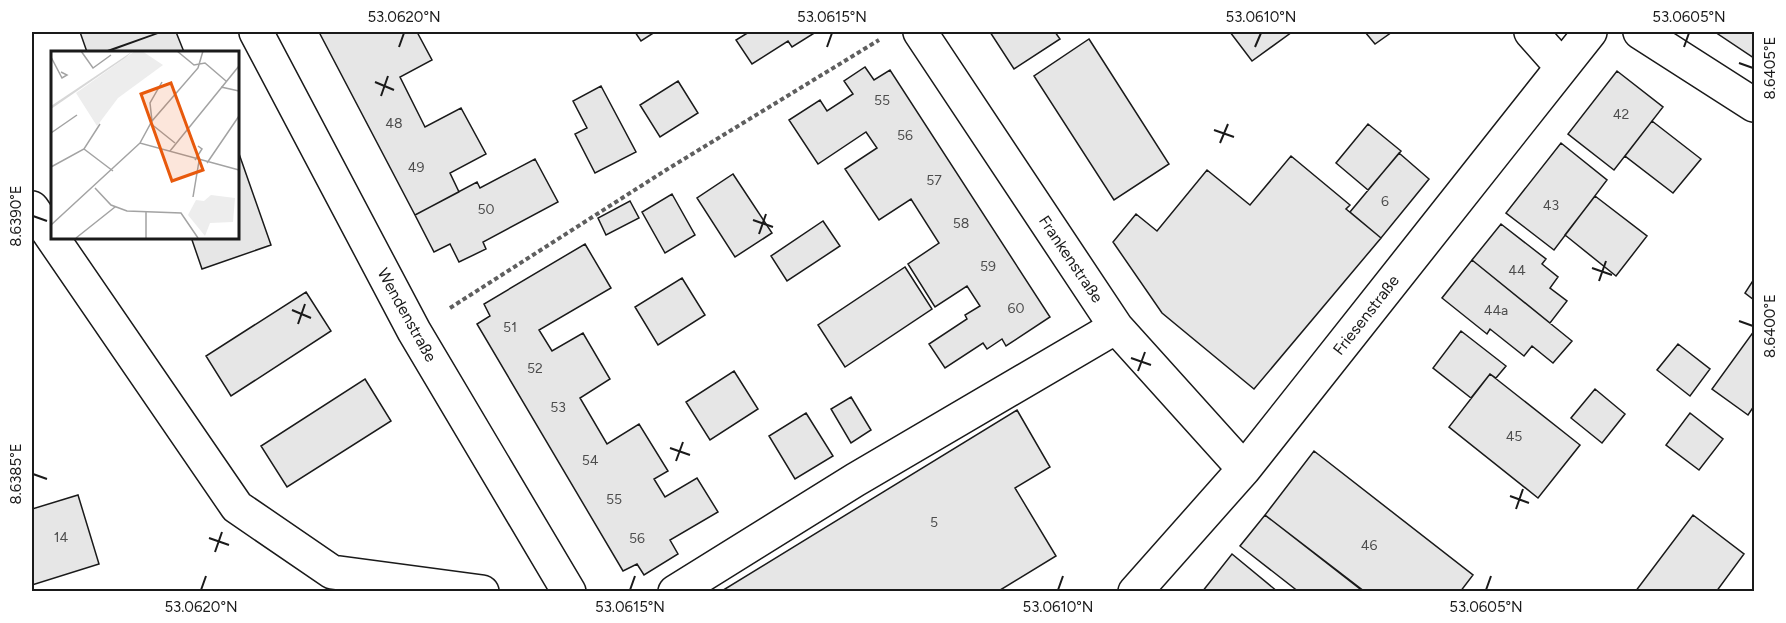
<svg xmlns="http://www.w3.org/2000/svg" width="1786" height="623" font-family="Figtree,sans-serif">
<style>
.building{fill:#e6e6e6;stroke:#1a1a1a;stroke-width:1.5}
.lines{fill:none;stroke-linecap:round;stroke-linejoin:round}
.minor-casing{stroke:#1a1a1a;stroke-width:36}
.path{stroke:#5f5f5f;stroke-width:4;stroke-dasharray:4.5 3;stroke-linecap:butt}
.minor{stroke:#fff;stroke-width:33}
.ticks{fill:none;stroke:#1a1a1a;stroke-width:2}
.labels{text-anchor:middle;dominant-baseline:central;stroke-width:4.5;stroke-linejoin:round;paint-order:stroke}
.number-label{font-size:14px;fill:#4d4d4d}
.street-label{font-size:16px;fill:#1a1a1a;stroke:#fff}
.inset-road{fill:none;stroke:#a3a3a3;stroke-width:1.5}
.view{fill:#e8590c;fill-opacity:0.15;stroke:#e8590c;stroke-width:3}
.inset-edge{fill:none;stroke:#1a1a1a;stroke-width:3}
.neatline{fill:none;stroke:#1a1a1a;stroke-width:2}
.ticks-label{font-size:15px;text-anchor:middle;fill:#1a1a1a}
</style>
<rect width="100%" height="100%" fill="#fff"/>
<path class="building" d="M80 32H158V33L104 52H87Z
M161 32H176L184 52H106Z
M319 32H417L432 60 400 77 425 127 461 108 486 154 450 173 459 192 415 215Z
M635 32H655L641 41Z
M749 32H816L792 47 788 41 752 64 736 40Z
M990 32H1055L1060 39 1014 69Z
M1230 32H1292L1252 61Z
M1365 32H1392L1375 44Z
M1715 32H1754V58Z
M1089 39 1169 164 1114 200 1034 76Z
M865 67 874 80 890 70 1050 317 1006 346 1002 339 987 349 983 343 945 368 929 344 967 319 965 315 980 306 967 286 935 307 908 264 939 243 911 199 879 220 845 169 877 148 866 132 818 164 789 120 820 100 827 111 853 94 844 81Z
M1617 71 1663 107 1614 170 1568 134Z
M678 81 698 113 660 137 640 105Z
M601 86 636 152 595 173 575 134 587 128 573 101Z
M1652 121 1701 159 1673 193 1625 156Z
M1368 124 1401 151 1368 190 1336 163Z
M1561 143 1607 180 1554 250 1506 213Z
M237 148 271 245 202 269 191 237H237Z
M1399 153 1429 179 1381 238 1350 212Z
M1291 156 1350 205 1346 209 1381 238 1254 389 1162 313 1113 242 1136 214 1157 231 1207 170 1250 205Z
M535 159 558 202 483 242 486 249 459 262 450 244 434 252 415 215 477 182 480 188Z
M733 174 772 233 735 257 697 198Z
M672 194 695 235 665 253 642 212Z
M1595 196 1647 236 1616 276 1565 235Z
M630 201 639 218 606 235 598 218Z
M823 221 840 246 787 281 771 256Z
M1501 224 1546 259 1542 264 1558 277 1550 288 1567 301 1550 323 1472 260Z
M585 244 611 288 539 330 552 351 583 333 610 379 580 398 607 444 639 424 668 471 654 479 665 497 697 478 718 512 670 540 678 554 644 575 637 564 623 571 477 324 490 316 484 304Z
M1472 260 1572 341 1553 363 1532 346 1524 356 1490 329 1487 334 1442 298Z
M905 267 932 309 845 367 818 325Z
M682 278 705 315 658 345 635 307Z
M1754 279V300L1745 293Z
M306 292 331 331 231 396 206 356Z
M1461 331 1506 366 1496 378 1490 374 1471 398 1433 368Z
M1754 331V406L1748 415 1712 389Z
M1678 344 1710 369 1690 396 1657 370Z
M734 371 758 409 710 440 686 402Z
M1490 374 1580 445 1538 498 1449 427Z
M365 379 391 421 287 487 261 446Z
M1595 389 1625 414 1602 443 1571 418Z
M851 397 871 430 851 443 831 409Z
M1017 410 1050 467 1015 488 1056 556 997 592H720Z
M806 413 833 456 795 479 769 436Z
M1690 413 1723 439 1699 470 1666 445Z
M1314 451 1473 575 1460 592H1364L1265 515Z
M78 495 99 564 32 585V509Z
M1265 515 1364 591V592H1299L1240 546Z
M1693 515 1744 554 1716 592H1635Z
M1232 554 1278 592H1202Z"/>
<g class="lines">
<g class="minor-casing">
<path id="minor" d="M256 32 414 331 569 592
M920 32 1116 327 1244 469
M1531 32 1562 67
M1640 32 1754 105
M32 208 237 507 332 572 482 592
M675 592 855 480 1116 327
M1135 592 1244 469 1590 32"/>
</g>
<path class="path" d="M450 308 666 170 879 40"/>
<use href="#minor" class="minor"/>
</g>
<path class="ticks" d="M399 47 404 33M827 47 832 33M1255 47 1261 33M1684 47 1689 33M1739 63 1753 68M375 82 394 90M381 96 388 76M1214 130 1234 137M1220 143 1228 124M33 216 47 221M753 220 773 227M759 234 766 214M1592 268 1612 275M1599 281 1606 261M292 310 311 318M1739 321 1753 326M298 324 305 304M1131 358 1151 365M1138 371 1145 352M670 448 690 455M676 461 683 442M33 474 47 479M1510 496 1529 503M1516 509 1523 489M209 538 229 545M215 552 222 532M201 590 206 576M630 590 635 576M1058 590 1063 576M1486 590 1491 576"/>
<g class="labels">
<g class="number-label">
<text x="882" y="100">55</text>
<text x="1621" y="114">42</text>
<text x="394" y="123">48</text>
<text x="905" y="135">56</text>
<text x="416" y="167">49</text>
<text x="934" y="180">57</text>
<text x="1385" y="201">6</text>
<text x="1551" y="205">43</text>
<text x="486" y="209">50</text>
<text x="961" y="223">58</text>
<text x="988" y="266">59</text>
<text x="1517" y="270">44</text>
<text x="1016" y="308">60</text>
<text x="1496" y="310">44a</text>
<text x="510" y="327">51</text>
<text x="535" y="368">52</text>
<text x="558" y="407">53</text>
<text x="1514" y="436">45</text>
<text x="590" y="460">54</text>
<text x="614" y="499">55</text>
<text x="934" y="522">5</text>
<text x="61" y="537">14</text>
<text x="637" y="538">56</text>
<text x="1369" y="545">46</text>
</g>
<g class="street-label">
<text transform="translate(1071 259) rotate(56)">Frankenstraße</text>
<text transform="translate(407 315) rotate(61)">Wendenstraße</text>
<text transform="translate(1366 315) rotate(-52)">Friesenstraße</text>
</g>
</g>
<g transform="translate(51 51)">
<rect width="188" height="188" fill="#fff"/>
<path d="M160 144 184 147 182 171 159 172 154 185 137 164 145 149 153 150Z" fill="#ededed"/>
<path d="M84 0H91L112 14 67 47 46 75 25 42Z" fill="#ededed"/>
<path d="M82 0 74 7 0 58V55Z" fill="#d7d7d7"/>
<path class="inset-road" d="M30 0 42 17 60 4M126 0 143 14 154 12 175 30M0 6 11 27 16 24 10 21M170 36 188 40M101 70 99 52 111 31M99 72 124 92M0 82 26 64M89 92 101 70 147 17 152 0M33 98 62 120M119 100 188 15M144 109 151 98 147 95M156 112 188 65M0 116 33 98 49 73M44 137 60 154 76 160 130 162 147 187M142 146 148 110M0 174 89 92 188 119M25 187 64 156M95 187V161"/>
<path class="view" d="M120 32 152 119 121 130 90 43Z"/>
<rect width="188" height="188" class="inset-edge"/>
</g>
<rect width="1786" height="623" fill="none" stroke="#ffffff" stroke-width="66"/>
<rect x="33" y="33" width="1720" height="557" class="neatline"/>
<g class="ticks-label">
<text x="404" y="22">53.0620°N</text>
<text x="832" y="22">53.0615°N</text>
<text x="1261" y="22">53.0610°N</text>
<text x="1689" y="22">53.0605°N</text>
<text transform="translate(1770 68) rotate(-90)" y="5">8.6405°E</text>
<text transform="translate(16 216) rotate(-90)" y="5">8.6390°E</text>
<text transform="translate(1770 326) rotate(-90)" y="5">8.6400°E</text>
<text transform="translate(16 474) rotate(-90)" y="5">8.6385°E</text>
<text x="201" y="612">53.0620°N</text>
<text x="630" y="612">53.0615°N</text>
<text x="1058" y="612">53.0610°N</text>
<text x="1486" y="612">53.0605°N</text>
</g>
</svg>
